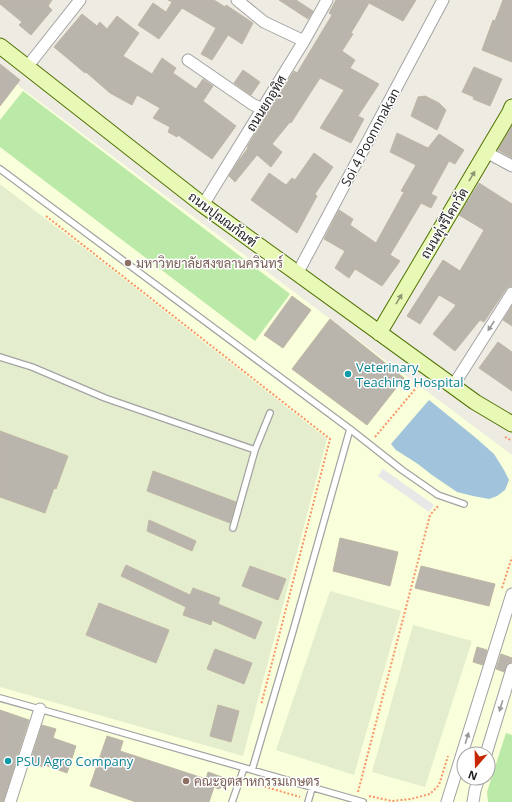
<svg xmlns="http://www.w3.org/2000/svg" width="512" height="802" font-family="'Open Sans',Sarabun,sans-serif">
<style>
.education{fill:#f8ffda;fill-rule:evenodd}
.farmland{fill:#e4edcd}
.grass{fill:#bbe9a7}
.parking{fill:#e8e8e8}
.water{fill:#a2c3dc}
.building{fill:#bab5ac;stroke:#bfb6a5}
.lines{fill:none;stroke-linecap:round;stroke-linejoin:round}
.lane-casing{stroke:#a3a3a3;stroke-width:8}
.street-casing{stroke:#a3a3a3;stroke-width:13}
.secondary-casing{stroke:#517205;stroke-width:17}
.path{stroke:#f99368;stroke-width:2;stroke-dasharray:2 2;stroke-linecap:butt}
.lane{stroke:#fff;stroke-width:5.5}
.street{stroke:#fff;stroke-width:11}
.secondary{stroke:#e8f9b5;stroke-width:15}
.oneway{fill:#8c9670}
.oneway2{fill:#999}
.education-dot{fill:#8d6e63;stroke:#fff;stroke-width:1.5}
.culture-dot{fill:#0f9aa8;stroke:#fff;stroke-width:1.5}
.labels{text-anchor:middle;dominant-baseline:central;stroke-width:3;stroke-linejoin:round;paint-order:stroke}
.street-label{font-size:13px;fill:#1c1c1c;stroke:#fff}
.education-label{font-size:13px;fill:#785e54;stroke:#fff;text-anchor:start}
.culture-label{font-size:13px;fill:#0d838f;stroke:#fff;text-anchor:start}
</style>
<rect width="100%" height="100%" fill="#eeece2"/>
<path class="education" d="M0 72 512 455V802H0ZM464 754H488V778H464Z"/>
<path class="farmland" d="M0 184 102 262 327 439 243 756 0 687Z
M330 591 401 611 354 775 276 750Z
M413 625 472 641 425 787 372 772Z"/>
<path class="grass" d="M23 91 290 294 255 341 0 147V120Z
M506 733 512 735V802H488L487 792Z"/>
<path class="parking" d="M383 469 434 505 429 512 378 476Z"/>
<path class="water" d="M429 400 476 438 494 454 504 470 509 480 505 490 497 496 489 499 473 496 457 492 432 475 418 464 396 450 391 444Z"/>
<path class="building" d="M0 0H52L48 6 52 10 31 35 19 25 22 22 0 4Z
M168 0H214L225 7 226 5 253 23 242 44 228 35 212 60 201 54 216 28 182 8 159 39 138 25 153 3 166 12 172 2Z
M279 0H296L313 11 308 19Z
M336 0H416L403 21 369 3 351 33 353 34 342 51 355 60 350 68 379 84 358 116 364 119 351 143 320 128 344 90 320 78 291 123 290 122 272 144 282 152 271 167 257 155 235 182 229 176 237 163 248 148 247 147 294 71 297 73 332 15 329 13Z
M503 0H512V62L482 50 493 20 495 21Z
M82 14 97 26 100 22 107 29 117 16 139 33 123 56 152 74 162 58 176 68 173 73 196 89 203 79 213 86 203 101 236 126 212 159 178 135 177 137 168 132 170 127 153 118 160 108 137 95 132 105 110 93 86 72 85 73 54 47Z
M0 64 20 80 0 106Z
M474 67 502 79 490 106 473 99 474 97 462 92Z
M243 70 260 82 251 95 234 83Z
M425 96 439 103 446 110 437 130 411 116 418 97Z
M512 126V158L498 150Z
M397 133 428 148 439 134 464 150 455 164 449 161 431 194 437 197 431 208 421 203 390 255 400 261 382 286 355 269 349 278 335 268 345 251 324 239 339 210 353 219 350 225 376 243 404 192 401 191 416 165 390 152Z
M314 153 333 167 315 194 317 196 297 233 251 200 269 173 286 185 292 178 295 180Z
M479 183 512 204V286L508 287 506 289 484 322 480 320 455 351 433 334 456 305 439 295 420 324 407 316 443 260 460 271 484 230 459 215Z
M292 296 311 310 283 348 264 335Z
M512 306V326L503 320Z
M330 319 404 378 367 425 292 369Z
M498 342 512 352V391L479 368Z
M0 431 68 456 56 489 54 488 45 513 0 497Z
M153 471 236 502 230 523 147 491Z
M149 520 196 541 192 551 147 531Z
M340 538 398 552 390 586 333 571Z
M126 565 190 595 193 588 220 598 218 604 262 622 255 639 212 620 211 625 183 615 186 607 121 576Z
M250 566 286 579 278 600 242 586Z
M421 566 495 584 489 606 415 588Z
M99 603 169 630 156 663 86 635Z
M477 647 487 650 483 665 473 662Z
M215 649 252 663 244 684 207 669Z
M501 654 512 658V662L507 664 504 672 496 669Z
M218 705 239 711 231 742 210 736Z
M0 710 29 720 3 802H0Z
M42 725 56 729 53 738 76 746 67 773 45 765 44 767 30 763Z
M107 736 123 741 120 751 206 779 208 772 222 777 224 785 219 789 214 787 209 802H136L90 786Z"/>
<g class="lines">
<g class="lane-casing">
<path id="lane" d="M0 169 350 429 402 470 438 495 464 504
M0 357 32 367 105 398 255 450
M233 528 255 450 270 413
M0 698 75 719 363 802
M252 770 293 631 350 429
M232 802 244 768
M308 802 312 788"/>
</g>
<g class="street-casing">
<path id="street" d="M237 0 264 22 304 41
M188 60 252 104 262 109
M27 67 80 0
M486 152 512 166
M203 205 304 41 327 0
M297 274 443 0
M453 386 512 293
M486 754 512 669
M10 802 40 709
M447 802 512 594
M473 802 475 790 479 778"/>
</g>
<g class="secondary-casing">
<path id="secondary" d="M0 46 27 67 203 205 475 402 512 424
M379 333 510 112 512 107"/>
</g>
<path class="path" d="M46 216 330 439 261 705
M375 437 422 381
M505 437 512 441
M502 588 512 557
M489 772 492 763
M249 782 300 797
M358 792 430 515 439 505
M369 796 392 801 411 799 430 794 439 785 448 756"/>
<use href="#lane" class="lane"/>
<use href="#street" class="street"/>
<use href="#secondary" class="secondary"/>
</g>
<defs><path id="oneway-solid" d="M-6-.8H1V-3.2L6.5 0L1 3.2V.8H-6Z"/></defs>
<g class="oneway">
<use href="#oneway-solid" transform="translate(472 176) rotate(-59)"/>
<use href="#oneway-solid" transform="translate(399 299) rotate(-59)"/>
</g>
<g class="oneway2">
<use href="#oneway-solid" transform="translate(491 326) rotate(123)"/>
<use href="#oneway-solid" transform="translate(501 706) rotate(107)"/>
<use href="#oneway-solid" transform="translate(467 738) rotate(-73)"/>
</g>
<g class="education-dot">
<circle cx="128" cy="263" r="4"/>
<circle cx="186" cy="781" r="4"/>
</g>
<g class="culture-dot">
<circle cx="348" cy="374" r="4"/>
<circle cx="8" cy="761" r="4"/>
</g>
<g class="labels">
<g class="street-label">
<text transform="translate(266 103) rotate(-58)">ถนนยกอุทิศ</text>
<text transform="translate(370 137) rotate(-62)">Soi 4 Poonnnakan</text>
<text transform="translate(223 219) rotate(37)">ถนนปุณณกัณฑ์</text>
<text transform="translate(444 223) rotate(-59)">ถนนทุ่งรีโคกวัด</text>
</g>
<g class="education-label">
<text x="136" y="263">มหาวิทยาลัยสงขลานครินทร์</text>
<text x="194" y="781">คณะอุตสาหกรรมเกษตร</text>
</g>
<g class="culture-label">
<text x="356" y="367">Veterinary<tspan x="356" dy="15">Teaching Hospital</tspan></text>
<text x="16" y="761">PSU Agro Company</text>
</g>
</g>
<g transform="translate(476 766) rotate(200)"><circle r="19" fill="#ffffff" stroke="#a4a4a4"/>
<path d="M0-3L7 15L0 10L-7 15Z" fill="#c82801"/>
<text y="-6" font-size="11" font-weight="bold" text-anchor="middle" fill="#1c1c1c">N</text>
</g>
</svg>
